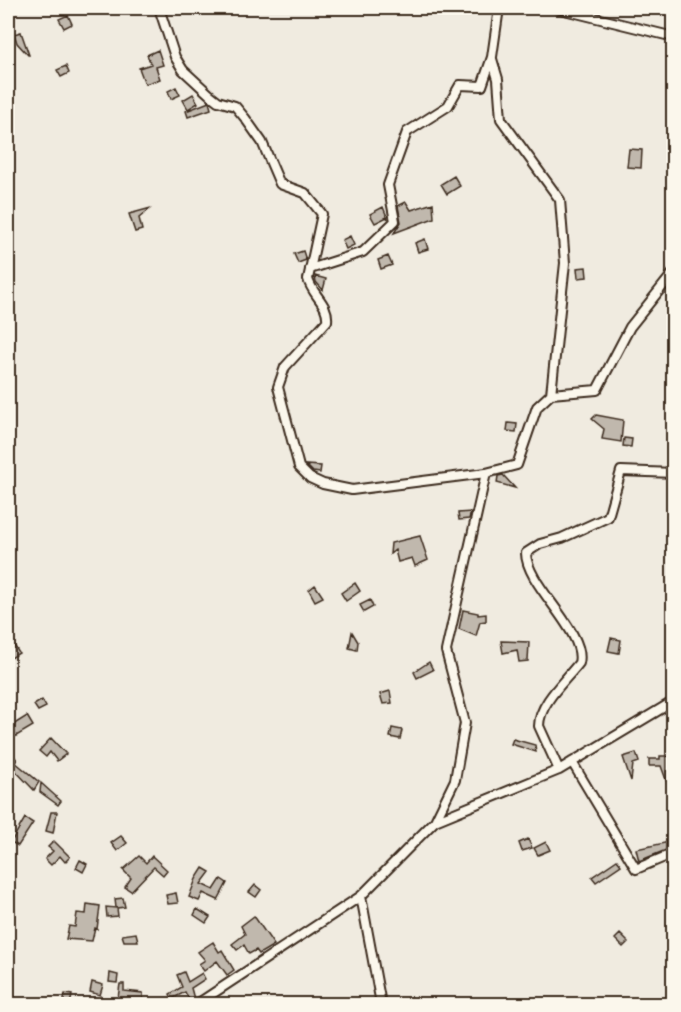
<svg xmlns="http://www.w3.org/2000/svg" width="681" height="1012" font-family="'Gochi Hand',sans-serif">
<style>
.building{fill:#c0b8ad;stroke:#3b2a1e;stroke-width:1.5}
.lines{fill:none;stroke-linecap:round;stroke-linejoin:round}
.minor-casing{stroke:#3b2a1e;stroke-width:12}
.minor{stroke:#fbf7ec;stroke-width:8}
</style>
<rect width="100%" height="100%" fill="#f0ebe0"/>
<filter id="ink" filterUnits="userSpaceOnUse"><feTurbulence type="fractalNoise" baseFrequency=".0167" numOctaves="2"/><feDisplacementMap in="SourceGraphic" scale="12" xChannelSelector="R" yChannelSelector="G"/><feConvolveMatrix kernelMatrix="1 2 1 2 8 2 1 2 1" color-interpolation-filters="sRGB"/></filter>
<g filter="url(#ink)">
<path class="building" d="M68 15 72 24 64 28 59 19Z
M21 32 29 55H28L17 43 14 34Z
M158 50 163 65 156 67 160 79 145 84 139 68 151 64 147 55Z
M66 66 69 73 61 77 57 70Z
M176 87 180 95 171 99 168 91Z
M193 94 198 103 188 109 183 100Z
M209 102 211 109 188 117 186 111Z
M629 149 642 150 641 168 627 167Z
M454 176 460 186 447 194 441 184Z
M406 202 411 210 433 203 434 218 394 233 401 222 398 206Z
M383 207 388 219 387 217 375 223 370 214Z
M151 208 139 218 142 230 135 232 129 214Z
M350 236 354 245 346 249 342 240Z
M425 239 428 249 418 252 415 243Z
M303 251 306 260 298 263 294 254Z
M388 256 392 265 381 269 378 260Z
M586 267 587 277 578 278 577 268Z
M315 276 326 279 323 290 316 282Z
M596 415 623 420 621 442 602 439 604 429 592 419Z
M508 423 517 424 516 432 507 431Z
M624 438 632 439 631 447 623 446Z
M306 465 321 466 320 473 313 472Z
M503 475 515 488 497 483 498 476Z
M471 512 469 519 459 520 458 513Z
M420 536 428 560 415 566 412 558 398 562 395 550 390 554 391 543Z
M355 583 360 591 346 601 341 593Z
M315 585 323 597 315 601 309 590Z
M370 600 373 607 364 612 360 605Z
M463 610 478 613V615L486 614V621L480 622 476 636 459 629Z
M352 632 358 642 357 650 349 648Z
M8 636 19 653 8 660Z
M611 638 621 640 619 653 608 651Z
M501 641 529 642 528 661 519 662 517 650 503 653Z
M429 662 433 670 417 678 414 672Z
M390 691 392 703 383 704 380 694Z
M42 700 46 707 38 711 34 705Z
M27 716 33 726 8 741V728Z
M392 728 402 730 400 739 390 737Z
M51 738 66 754 57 761 50 752 46 757 39 751Z
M513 739 535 745 536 752 511 744Z
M8 748 17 760 15 762 39 782 34 790 10 765 8 767Z
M636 753 639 762 633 764 631 781 623 757Z
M660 756H669V773L672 772 674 779 669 781 668 785 661 766H649V759H660Z
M41 783 61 801 58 805 40 792Z
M51 812H57L53 833 46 831Z
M25 818 33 823 18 846 11 842Z
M121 836 127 843 117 851 111 843Z
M528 839 532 848 522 851 519 843Z
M54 841 70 857 65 862 60 856 51 865 45 859 53 851 48 847Z
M546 842 550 850 538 855 534 848Z
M669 842 671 848 639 861 636 849Z
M139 856 146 863 152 856 167 870 163 875 154 867 131 891 125 887 131 878 123 870Z
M80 860 87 864 83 872 76 868Z
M617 860 621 865 596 882 592 877Z
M203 868 210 872 201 884 214 890 221 879 227 883 218 900 203 893 199 901 189 897 196 879Z
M255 885 261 890 256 897 249 892Z
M176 893 178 903 168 904 166 895Z
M123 898 125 907 117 908 118 916 107 917 106 907 116 908 115 899Z
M87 904 100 906 97 929 95 928 92 941 66 939 69 926 75 927 77 913 86 914Z
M197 909 210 917 206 923 194 915Z
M254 916 274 945 259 954 256 950 249 954 244 945 237 950 232 944 245 934 241 926Z
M136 933 138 941H124L122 935Z
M620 934 628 942 623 947 615 939Z
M213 942 219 952 222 950 234 970 227 975 217 961 204 971 199 964 205 960 198 952Z
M184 972 188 982 202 973 205 979 191 988 194 999 191 1003 185 992 172 999 170 994 182 987 177 975Z
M110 973 118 975 117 983 109 982Z
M92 982 103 985 100 995 90 992Z
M120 984H124V991L143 993V1000H124V1005H117Z
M65 994 72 995 70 1005H63Z"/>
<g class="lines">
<g class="minor-casing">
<path id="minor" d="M159 8 175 57 183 70 209 94 218 101 235 106 245 118 262 142 280 184 305 193 322 214 308 279C312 295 329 304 327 321L285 367 278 387 299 467 310 478 323 484 352 490 486 473
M556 8 674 37
M492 59 498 79 501 119 560 200 565 263 551 394
M310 269 363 252 395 221 388 185 407 132 448 106 460 85 482 86 492 57 499 8
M572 762 636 869 674 853
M559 770 539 726C539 703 566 680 579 663 587 632 526 585 526 553L540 544 562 538 608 517 621 471 674 473
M435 821 455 780 465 723 446 651 486 473 517 465 537 407 551 394 597 390 630 327 674 272
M361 896 381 1004
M197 1004 361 896 435 821 559 770 674 701"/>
</g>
<use href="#minor" class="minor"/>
</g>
</g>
<rect width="681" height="1012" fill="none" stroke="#fbf7ec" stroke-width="30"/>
<rect x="15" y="15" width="651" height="982" fill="none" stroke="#3b2a1e" stroke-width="2" filter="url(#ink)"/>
</svg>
